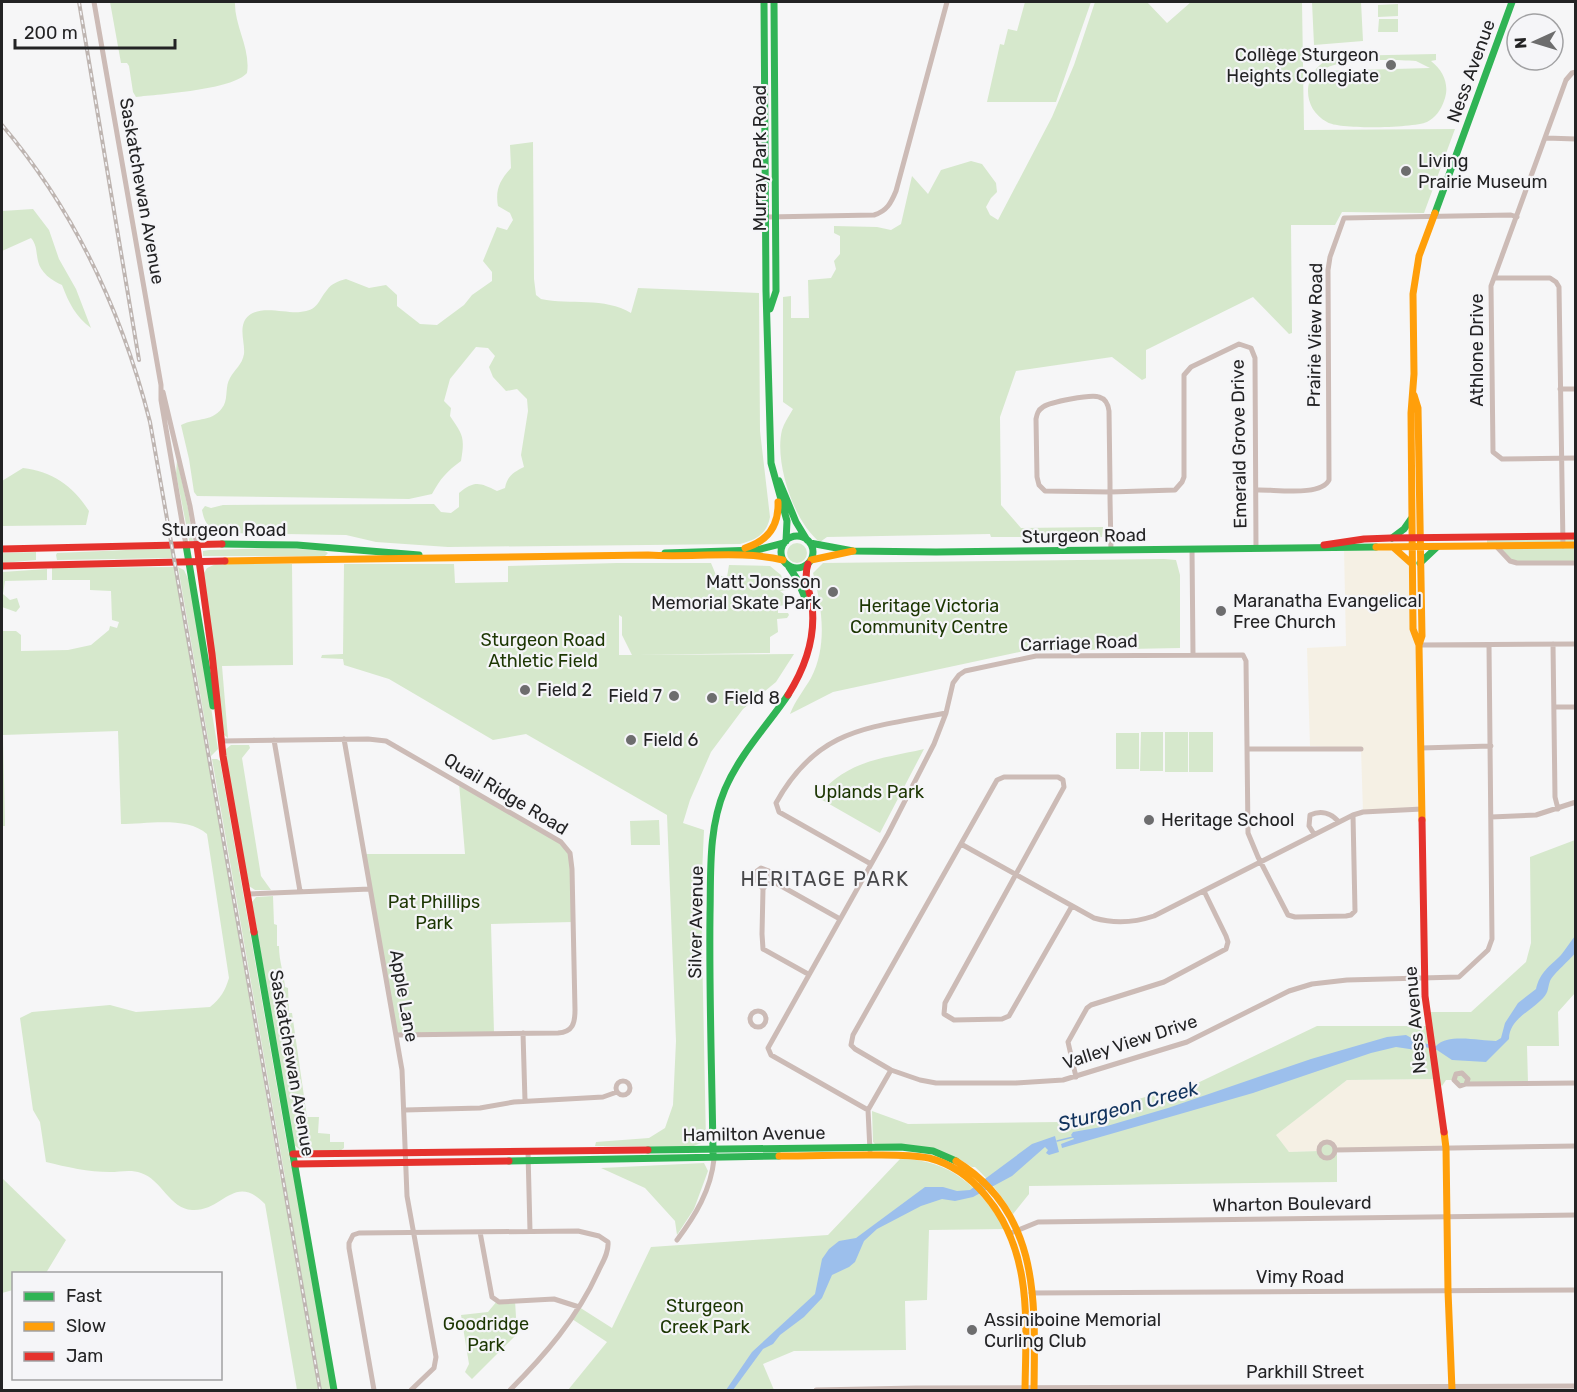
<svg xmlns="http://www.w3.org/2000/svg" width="1577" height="1392" font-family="Rubik,sans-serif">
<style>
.commercial{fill:#f5f0e4}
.green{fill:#d6e8cc;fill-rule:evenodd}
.water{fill:#9cbfec}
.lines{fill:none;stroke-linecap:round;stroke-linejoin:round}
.stream{stroke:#9cbfec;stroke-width:1.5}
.street{stroke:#ccbbb6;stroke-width:5}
.fast{stroke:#30b455;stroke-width:7}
.slow{stroke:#ff9f0a;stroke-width:7}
.jam{stroke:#e5322d;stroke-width:7}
.rail-casing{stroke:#beb5b1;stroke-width:4}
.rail{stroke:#f5f5f8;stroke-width:1.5;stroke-dasharray:4.5;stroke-linecap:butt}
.poi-dot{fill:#6d6d6e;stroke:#f5f5f8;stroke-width:2}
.labels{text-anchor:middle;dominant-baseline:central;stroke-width:4.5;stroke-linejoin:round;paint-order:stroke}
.poi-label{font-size:18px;fill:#232324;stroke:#f5f5f8;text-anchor:start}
.street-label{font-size:18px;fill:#232324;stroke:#f5f5f8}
.park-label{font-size:18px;fill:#1c3602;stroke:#f5f5f8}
.neighbourhood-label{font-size:20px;letter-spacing:1.5px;fill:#48484a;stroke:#f5f5f8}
.water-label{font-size:20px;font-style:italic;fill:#11335d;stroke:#f5f5f8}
</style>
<rect width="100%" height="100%" fill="#f6f6f7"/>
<path class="commercial" d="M1391 547 1412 564 1419 645 1418 808 1363 812 1361 749 1310 746 1307 648 1346 646 1344 548Z
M1435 1079 1446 1148 1289 1152 1275 1135 1347 1080Z"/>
<path class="green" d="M110 2H235C234 25 251 49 247 73 232 90 160 94 136 97L133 92 129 66 127 63H121Z
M1025 2H1091L1056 102H987L1000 44 1004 45 1008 29 1017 31Z
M1095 2H1147L1167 23 1191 2H1302L1304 130 1455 129 1424 213 1342 212 1335 225H1291L1292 333 1289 334 1253 297 1146 350V378L1142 380 1112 357 1016 371 1000 417 1001 505 1021 528 1103 527 1102 537H991L990 534 827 537 820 542C794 523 774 462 782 430 784 423 789 416 793 409L783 402V297L791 296V318H809L808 280 831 278 836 269 834 261 840 254V236L834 233V226L877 227 891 230 901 224 912 176 928 194 941 170 971 161 982 164 996 183 997 192 991 198 986 207 990 215 998 220 1052 117 1074 65Z
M1312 2H1361L1363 41 1314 45Z
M1398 4V16L1378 17V5Z
M1379 19H1398V32H1378Z
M1436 54V60L1431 61C1444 71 1450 86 1444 101 1441 110 1435 118 1427 122 1413 128 1339 130 1327 122 1295 104 1306 60 1341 56ZM1416 61 1430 68 1322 71C1338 57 1394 60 1416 61Z
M533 142 534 279 536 295 541 299C570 305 605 297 631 313L638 288 759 293 760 431 770 517C767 534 756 540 740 544L448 547 376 542 346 535 217 533C207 526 204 521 202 510L205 506 211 508 223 505 434 504 441 512 451 513 459 507V493C475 480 480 483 497 491L505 488C507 476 514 472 524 467L521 455 528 411 527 399 517 389 506 391 493 377 489 367 495 356 488 348 476 347 450 379 444 401 451 408 450 416C463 435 465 437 461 461 447 471 440 479 432 494L409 499 197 496 194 492 189 459 181 425C197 417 214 423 224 405 228 397 225 386 230 378 235 369 242 365 244 354 245 344 240 332 244 322 253 302 285 314 300 312 319 310 317 302 327 290 332 283 339 281 346 279L369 288 386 285 397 295V306L420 324 437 325 464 305 472 295 492 281V272L483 261 497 227 507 230 513 220 510 213 498 206C495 190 500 180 511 168L510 145Z
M33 209 49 230 59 259 76 289 91 328C75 316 69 303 62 285 52 281 40 272 38 261 36 252 37 245 31 238L2 251V211Z
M177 460 188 508 193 541H189V539L176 474Z
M23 468C52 471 73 486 89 511L86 525 2 526V481Z
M1575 536V563L1510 561 1496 546H1487V537Z
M787 553a10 10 0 1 1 20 0a10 10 0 1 1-20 0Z
M172 548 173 558 57 560 56 555 57 553Z
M270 548 323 550 328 553 325 556H203V551L209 550Z
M36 552V560L2 563V553Z
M1164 559 1176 560 1180 575V648L1024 651 833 692 790 714C795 701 804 690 811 678 828 645 822 607 813 573L823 563Z
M218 563 292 564 293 665 222 666 228 738 223 734 204 573 207 568Z
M617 563H711L716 575 727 577 729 565 770 566 781 575 786 590 780 591 789 598 786 605 778 606V613H788L789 615 787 618 777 619 778 632 770 637V653L637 655 794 654 776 682 743 709 711 752 690 800 683 823 704 830 701 896 706 1141 691 1147 595 1146 596 1142 649 1138 665 1128 673 1105 676 1041 667 815 526 734 493 740 389 679 344 665 343 659 321 658 322 655 343 654 344 564H454L455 583 508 582V566ZM619 615 622 617V635L632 655H619Z
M175 567 281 1181 285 1177 212 759H217L220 761 291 1167 295 1164 334 1390H297L265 1204C234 1172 223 1212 192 1210 170 1209 161 1179 141 1173 131 1169 120 1172 110 1172 89 1172 66 1167 46 1162L40 1122 33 1110 20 1018 32 1012 110 1005 136 1012 210 1007C221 998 225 991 229 978L207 834C187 816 147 824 121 824L118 731 3 735 5 826H2V631H16L21 635V651L68 650 91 645 109 630 110 626 117 628 119 622 112 620 111 591 90 590V580H52V568Z
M178 567 184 570 190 583 218 749 211 756Z
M47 569V580L5 581 3 594 10 600 17 598 20 607 16 612 2 607V572Z
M1141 732H1163V771H1140Z
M1165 732H1188V772H1165Z
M1189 732H1213V772H1189Z
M1116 733H1139V769H1116Z
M231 745H249L250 748 242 758 261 876 271 890H255L249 886 225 754 226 749Z
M924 749 880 833 817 797C847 760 881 759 924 749Z
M459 783 561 842 570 853 573 922 491 924 494 1033 396 1035 364 854H465Z
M659 820 660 845H631L630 821Z
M1575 840V993L1558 1012 1559 1046H1527L1528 1083 1464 1085 1454 1080H1446L1442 1086 1435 1079 1347 1080 1276 1135 1289 1152 1319 1151 1323 1143 1328 1142 1333 1144 1335 1150H1337V1182L1029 1186V1194L1013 1214C1002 1196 990 1181 975 1167H972C940 1145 911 1147 875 1144L873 1142 872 1111 908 1124 1061 1122 1162 1092 1187 1088 1317 1026H1427L1426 1012H1471L1526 962 1531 943 1530 857Z
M273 896 274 924 277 925V946H279C279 962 284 973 285 987L288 988 289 1013H292L307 1117H319L318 1133 330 1134V1142H344V1148L340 1151H302L294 1145 252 902 256 897Z
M900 1159C951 1159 980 1188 1005 1229L929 1230 927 1300 905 1301 906 1350 794 1351 763 1364 774 1390H568L607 1342 572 1319 579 1307 612 1328 651 1247 828 1235Z
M704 1163 708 1171 694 1209 677 1235 675 1221 645 1188 601 1168Z
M2 1178 66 1240 46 1273 14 1274 13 1290 2 1293Z
M515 1300 517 1334 472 1379 465 1372 469 1364 461 1315 488 1312 497 1301Z"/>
<path class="water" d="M1575 936V953C1570 960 1554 973 1550 981 1547 990 1549 993 1540 1001 1529 1012 1509 1020 1509 1039L1486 1062 1452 1060 1437 1050 1421 1046 1416 1050 1396 1047 1371 1053 1253 1093 1062 1148 1061 1144 1074 1139 1071 1135 1073 1132 1107 1126 1168 1108 1311 1059 1387 1037 1406 1035 1419 1042 1436 1046C1448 1033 1480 1041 1496 1041L1501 1038 1505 1023 1518 1003 1536 989C1540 972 1549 967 1561 955 1566 949 1570 942 1575 936Z
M1055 1136 1059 1152 1049 1155 1046 1153 1048 1150 1045 1147 1012 1176 973 1197 955 1201 942 1199 921 1206 877 1229 864 1241 855 1262 849 1267 832 1275 822 1298 804 1317 780 1335 773 1344 763 1349 733 1390H726L752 1352 815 1294 822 1259 829 1249 839 1241 856 1238 925 1187H943L957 1191 970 1190 1032 1144Z"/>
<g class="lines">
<path class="stream" d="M1057 1141 1073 1137"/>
<path class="street" d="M94 2 161 385V400L186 545
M1576 72 1572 73 1566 80 1491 286 1493 452 1502 459 1576 458
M1546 138 1576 139
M767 217 874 215C887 211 891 203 896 191L947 2
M1494 278H1550L1556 282 1559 287 1563 546
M1560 389H1576
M163 392 190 506 197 546
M1256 490C1274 489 1321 497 1329 480L1328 270 1330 257 1344 218 1511 215 1517 217
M1496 546 1510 561 1517 563H1576
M1192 549 1193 655
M1111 550 1110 498V483L1109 411C1108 404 1106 399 1099 397 1091 394 1050 402 1043 407 1038 410 1037 414 1036 419L1037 477 1039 485 1045 491 1110 492 1175 490 1182 482 1184 477V375L1191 367 1239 344 1251 348 1255 358 1256 548
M1553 644 1555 797 1558 809
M1419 645 1576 644
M1554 707H1576
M344 739 402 1070 407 1196 436 1357 434 1368 411 1390
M274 740 300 891
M221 741 368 739 386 741 561 842 570 853 572 869 575 1010C575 1023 573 1032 558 1033L396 1035
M1421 748 1491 746
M1247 749H1361
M1491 817 1536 815 1576 802
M1314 834 1309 826 1310 815C1321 810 1331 813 1338 821
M961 844 1094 918C1115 924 1133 923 1154 916L1353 815 1363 812 1422 809
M871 864 779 812 776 803C818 727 869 728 946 713
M763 889 756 879 757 871 761 868 769 871 774 882
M247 894 370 889
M1072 906 1009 1016 1002 1019 954 1020 944 1014 945 1003 1064 787 1063 780 1058 777H1004L997 780 853 1035 851 1045 855 1049 891 1070 920 1080 936 1083H1016L1063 1080 1187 1042 1289 991 1312 984 1347 980 1459 977 1488 950 1492 939 1489 645
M808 974 763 949 762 934 763 889 766 885 774 882 840 919
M750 1019a8 8 0 1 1 16 0a8 8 0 1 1-16 0Z
M523 1033 525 1101
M1076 1077 1068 1042 1087 1008 1091 1005 1164 982 1226 949 1228 942 1226 936 1204 891
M616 1088a7 7 0 1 1 14 0a7 7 0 1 1-14 0Z
M1466 1084 1468 1079 1462 1073 1456 1074 1454 1080 1460 1086 1466 1084 1576 1083
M405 1110 480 1108 514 1102 603 1097 617 1092
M868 1110 771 1055 768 1048 888 834 934 744 946 713 953 683 959 675 965 671 1036 656 1243 655 1246 661 1248 833 1258 857 1288 915 1295 917 1346 916 1351 915 1355 911 1353 815
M1319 1150a8 8 0 1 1 16 0a8 8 0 1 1-16 0Z
M1335 1150 1576 1146
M870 1151 868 1110 891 1070
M528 1152 530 1231
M480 1232 492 1297 499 1302 554 1299 579 1307
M1011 1233 1038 1222 1576 1215
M677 1240C695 1216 711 1190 714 1159
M1031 1293 1576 1290
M374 1390 349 1248V1243L353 1235 359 1233 578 1231 599 1236 608 1242C609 1253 602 1263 598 1272 577 1318 545 1355 510 1390
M816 1390 916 1388 1576 1386"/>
<path class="fast" d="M764 2 766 291 771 463 787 521 786 541
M1435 213 1512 2
M770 309 776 291 774 2
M779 481 796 522 807 540
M781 552a16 16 0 1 1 32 0a16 16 0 1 1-32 0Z
M1392 538 1404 529 1411 519
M810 543 853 551 936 552 1376 547
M222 544 297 545 419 555
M186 545 213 706
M665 553 757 550 784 543
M1420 563 1437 547
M789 567 797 579 808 605
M254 932 334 1390
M648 1150 901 1147 933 1151 956 1161
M713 1153C712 1074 709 995 710 915 711 873 708 829 725 789 740 754 767 726 788 695
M509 1161 779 1156"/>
<path class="slow" d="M1414 395 1418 408 1422 636 1419 645 1422 820
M1376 547 1576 545
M745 548C768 541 779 526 778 502
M1394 548 1412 564
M811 560 853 551
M225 561 648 555C691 558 742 550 783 560
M1419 645 1413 629 1411 413 1414 374 1413 294 1419 256 1435 213
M1444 1132 1446 1148 1448 1291 1452 1390
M779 1156C808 1156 837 1155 866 1155 887 1155 908 1154 929 1158 952 1164 970 1177 985 1195 1033 1251 1026 1321 1025 1390
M956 1161C1041 1213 1035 1303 1034 1390"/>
<path class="jam" d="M1324 545 1364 539 1391 538 1576 536
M197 546 212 654 223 756 254 932
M2 549 222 544
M2 566 225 561
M788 695C805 668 816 638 812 605 810 591 803 579 808 564
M1422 820 1425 996 1444 1132
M293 1154 648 1150
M295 1164 509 1161"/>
<g class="rail-casing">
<path id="rail" d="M79 2 139 360
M2 125C75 211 122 312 150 422L320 1390"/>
</g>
<use href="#rail" class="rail"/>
</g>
<g class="poi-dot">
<circle cx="1391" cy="65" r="6"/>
<circle cx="1406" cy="171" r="6"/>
<circle cx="833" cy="592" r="6"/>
<circle cx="1221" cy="611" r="6"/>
<circle cx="525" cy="690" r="6"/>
<circle cx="674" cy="696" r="6"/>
<circle cx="712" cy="698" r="6"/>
<circle cx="631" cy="740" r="6"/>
<circle cx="1149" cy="820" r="6"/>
<circle cx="972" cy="1330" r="6"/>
</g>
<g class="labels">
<g class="poi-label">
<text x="1379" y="55" text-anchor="end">Collège Sturgeon<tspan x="1379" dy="21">Heights Collegiate</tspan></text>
<text x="1418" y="161">Living<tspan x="1418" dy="21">Prairie Museum</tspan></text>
<text x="821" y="582" text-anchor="end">Matt Jonsson<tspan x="821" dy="21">Memorial Skate Park</tspan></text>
<text x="1233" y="601">Maranatha Evangelical<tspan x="1233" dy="21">Free Church</tspan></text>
<text x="537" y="690">Field 2</text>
<text x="662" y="696" text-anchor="end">Field 7</text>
<text x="724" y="698">Field 8</text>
<text x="643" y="740">Field 6</text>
<text x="1161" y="820">Heritage School</text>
<text x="984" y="1320">Assiniboine Memorial<tspan x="984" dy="21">Curling Club</tspan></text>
</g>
<g class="street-label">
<text transform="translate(1471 71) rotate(-70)">Ness Avenue</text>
<text transform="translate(760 158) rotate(-90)">Murray Park Road</text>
<text transform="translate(142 191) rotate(80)">Saskatchewan Avenue</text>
<text transform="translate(1315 335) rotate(-89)">Prairie View Road</text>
<text transform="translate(1477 350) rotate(-90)">Athlone Drive</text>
<text transform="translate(1239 444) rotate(-91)">Emerald Grove Drive</text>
<text x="224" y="530">Sturgeon Road</text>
<text transform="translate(1084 536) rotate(-1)">Sturgeon Road</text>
<text transform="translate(1079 643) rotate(-2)">Carriage Road</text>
<text transform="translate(506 794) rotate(31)">Quail Ridge Road</text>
<text transform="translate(696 922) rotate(-89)">Silver Avenue</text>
<text transform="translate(404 996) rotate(80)">Apple Lane</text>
<text transform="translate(1415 1020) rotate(-95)">Ness Avenue</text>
<text transform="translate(1130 1042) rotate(-18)">Valley View Drive</text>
<text transform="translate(292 1063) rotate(80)">Saskatchewan Avenue</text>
<text transform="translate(754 1134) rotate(-1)">Hamilton Avenue</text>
<text transform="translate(1292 1204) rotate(-1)">Wharton Boulevard</text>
<text x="1300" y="1277">Vimy Road</text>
<text x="1305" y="1372">Parkhill Street</text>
</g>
<g class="park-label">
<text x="929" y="606">Heritage Victoria<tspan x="929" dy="21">Community Centre</tspan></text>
<text x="543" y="640">Sturgeon Road<tspan x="543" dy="21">Athletic Field</tspan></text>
<text x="869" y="792">Uplands Park</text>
<text x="434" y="902">Pat Phillips<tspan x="434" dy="21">Park</tspan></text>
<text x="705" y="1306">Sturgeon<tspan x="705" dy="21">Creek Park</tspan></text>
<text x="486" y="1324">Goodridge<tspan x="486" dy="21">Park</tspan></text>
</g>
<g class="neighbourhood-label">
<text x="825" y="879">HERITAGE PARK</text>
</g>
<g class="water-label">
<text transform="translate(1128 1106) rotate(-15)">Sturgeon Creek</text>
</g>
</g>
<rect width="1577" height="1392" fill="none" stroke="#232324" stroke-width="6"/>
<rect x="12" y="1272" width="210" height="108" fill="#f5f5f8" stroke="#a1a1a3" stroke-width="1.5"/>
<rect x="24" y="1292" width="30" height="9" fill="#30b455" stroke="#a1a1a3" stroke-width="1.5"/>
<text x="66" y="1302" font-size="18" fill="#232324">Fast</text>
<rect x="24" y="1322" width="30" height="9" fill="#ff9f0a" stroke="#a1a1a3" stroke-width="1.5"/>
<text x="66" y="1332" font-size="18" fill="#232324">Slow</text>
<rect x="24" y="1352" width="30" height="9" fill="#e5322d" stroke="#a1a1a3" stroke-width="1.5"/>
<text x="66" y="1362" font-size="18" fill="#232324">Jam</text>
<g transform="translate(1535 42) rotate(266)"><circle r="28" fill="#f5f5f8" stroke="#a1a1a3" stroke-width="1.5"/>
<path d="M0-4.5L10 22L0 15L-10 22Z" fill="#6d6d6e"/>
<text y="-9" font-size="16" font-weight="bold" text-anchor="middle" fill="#232324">N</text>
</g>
<path d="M15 39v9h160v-9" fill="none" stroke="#232324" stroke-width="3"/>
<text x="24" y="39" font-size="18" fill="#232324" stroke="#f5f5f8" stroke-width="4.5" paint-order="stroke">200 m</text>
</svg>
